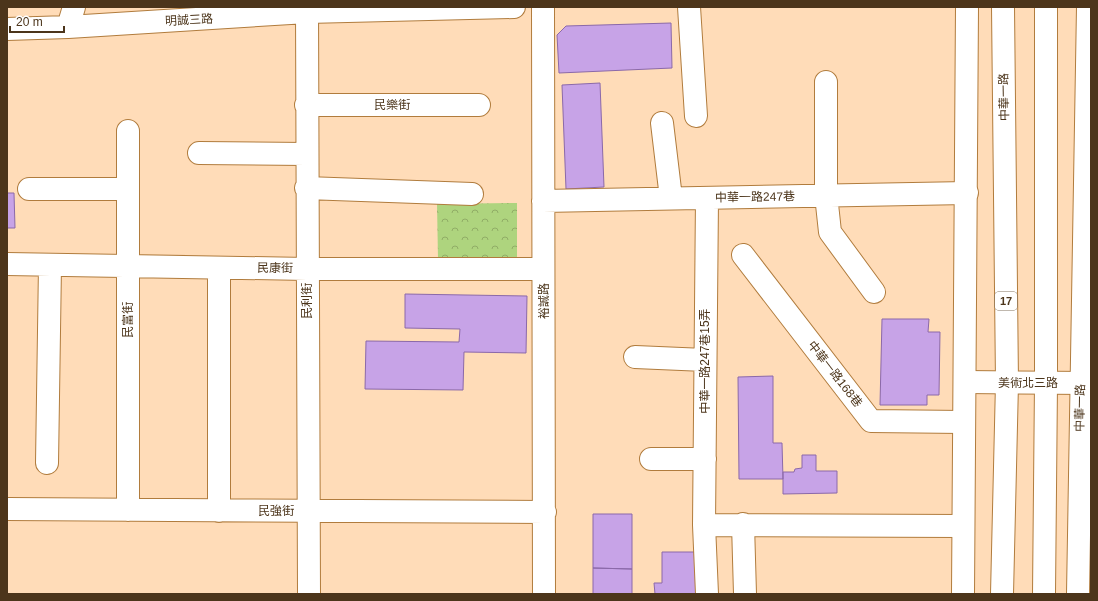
<svg xmlns="http://www.w3.org/2000/svg" width="1098" height="601" font-family="Arial,'Noto Sans TC',sans-serif">
<style>
.forest{fill:url(#forest-crowns)}
.building{fill:#c7a3e7;stroke:#8b69a9}
.lines{fill:none;stroke-linecap:round;stroke-linejoin:round}
.minor-casing{stroke:#b17c3d;stroke-width:24}
.major-casing{stroke:#b17c3d;stroke-width:24}
.minor{stroke:#fff;stroke-width:22}
.major{stroke:#fff;stroke-width:22}
.labels{text-anchor:middle;dominant-baseline:central;stroke-width:3;stroke-linejoin:round;paint-order:stroke}
.shield{fill:#fff;stroke:#82725f;stroke-width:1}
.shield-label{font-size:11px;font-weight:bold;fill:#4c351b}
.street-label{font-size:12px;fill:#4c351b;stroke:#fff}
</style>
<defs>
<pattern id="forest-crowns" width="20" height="18" patternUnits="userSpaceOnUse"><rect width="20" height="18" fill="#aed47e"/><path d="M2 6a3 3 0 1 1 6 0M12 15a3 3 0 1 1 6 0" fill="none" stroke="#90ad66"/></pattern>
</defs>
<rect width="100%" height="100%" fill="#ffdcb8"/>
<path class="forest" d="M517 203V259L438 258 437 204Z"/>
<path class="building" d="M671 23 672 68 559 73 557 35 566 26Z
M600 83 604 187 566 189 562 85Z
M7 193H14L15 228H7Z
M405 294 527 296 526 353 464 352 463 390 365 389 366 341 459 342 460 329 405 328Z
M882 319H929L928 332H940L939 395H927V405H880Z
M773 376V443H782L783 479H739L738 377Z
M802 455H816V471H837V493L783 494V472H794L795 469 802 468Z
M593 514H632V569L593 568Z
M662 552H697V594H655L654 583H662Z
M593 568 632 569V594H593Z"/>
<g class="lines">
<g class="minor-casing">
<path id="minor" d="M307 7 309 594
M543 7 544 594
M689 7 696 116
M68 27 74 7
M7 29 68 27 307 12 514 7
M826 82V195L830 232 874 292
M306 105H479
M662 123 671 198
M199 153 306 154
M306 188 472 194
M29 189H128
M543 201 967 193
M743 255 871 421 963 422
M7 264 307 269H543
M635 357 705 360
M965 382 1091 383
M651 459H705
M47 463 50 265
M7 509 545 512
M128 510V131
M219 511V268
M743 524 745 594
M704 525 962 526
M707 594 704 525 707 198"/>
</g>
<g class="major-casing">
<path id="major" d="M963 594 967 7
M1002 594 1007 383 1003 7
M1044 594 1046 383V7
M1078 594 1088 7"/>
</g>
<use href="#minor" class="minor"/>
<use href="#major" class="major"/>
</g>
<g class="labels">
<rect class="shield" x="995" y="292" width="22" height="18" rx="3"/>
<g class="shield-label">
<text x="1006" y="301">17</text>
</g>
<g class="street-label">
<text transform="translate(189 20) rotate(-3)">明誠三路</text>
<text transform="translate(1004 97) rotate(-91)">中華一路</text>
<text x="392" y="105">民樂街</text>
<text transform="translate(755 197) rotate(-1)">中華一路247巷</text>
<text transform="translate(275 268) rotate(1)">民康街</text>
<text transform="translate(307 301) rotate(-90)">民利街</text>
<text transform="translate(544 301) rotate(-90)">裕誠路</text>
<text transform="translate(128 320) rotate(-90)">民富街</text>
<text transform="translate(705 361) rotate(-90)">中華一路247巷15弄</text>
<text transform="translate(835 374) rotate(52)">中華一路168巷</text>
<text x="1028" y="383">美術北三路</text>
<text transform="translate(1080 408) rotate(-89)">中華一路</text>
<text x="276" y="511">民強街</text>
</g>
</g>
<rect width="1098" height="601" fill="none" stroke="#4c351b" stroke-width="16"/>
<path d="M10 26v6h54v-6" fill="none" stroke="#4c351b" stroke-width="2"/>
<text x="16" y="26" font-size="12" fill="#4c351b" stroke="#ffffff" stroke-width="3" paint-order="stroke">20 m</text>
</svg>
